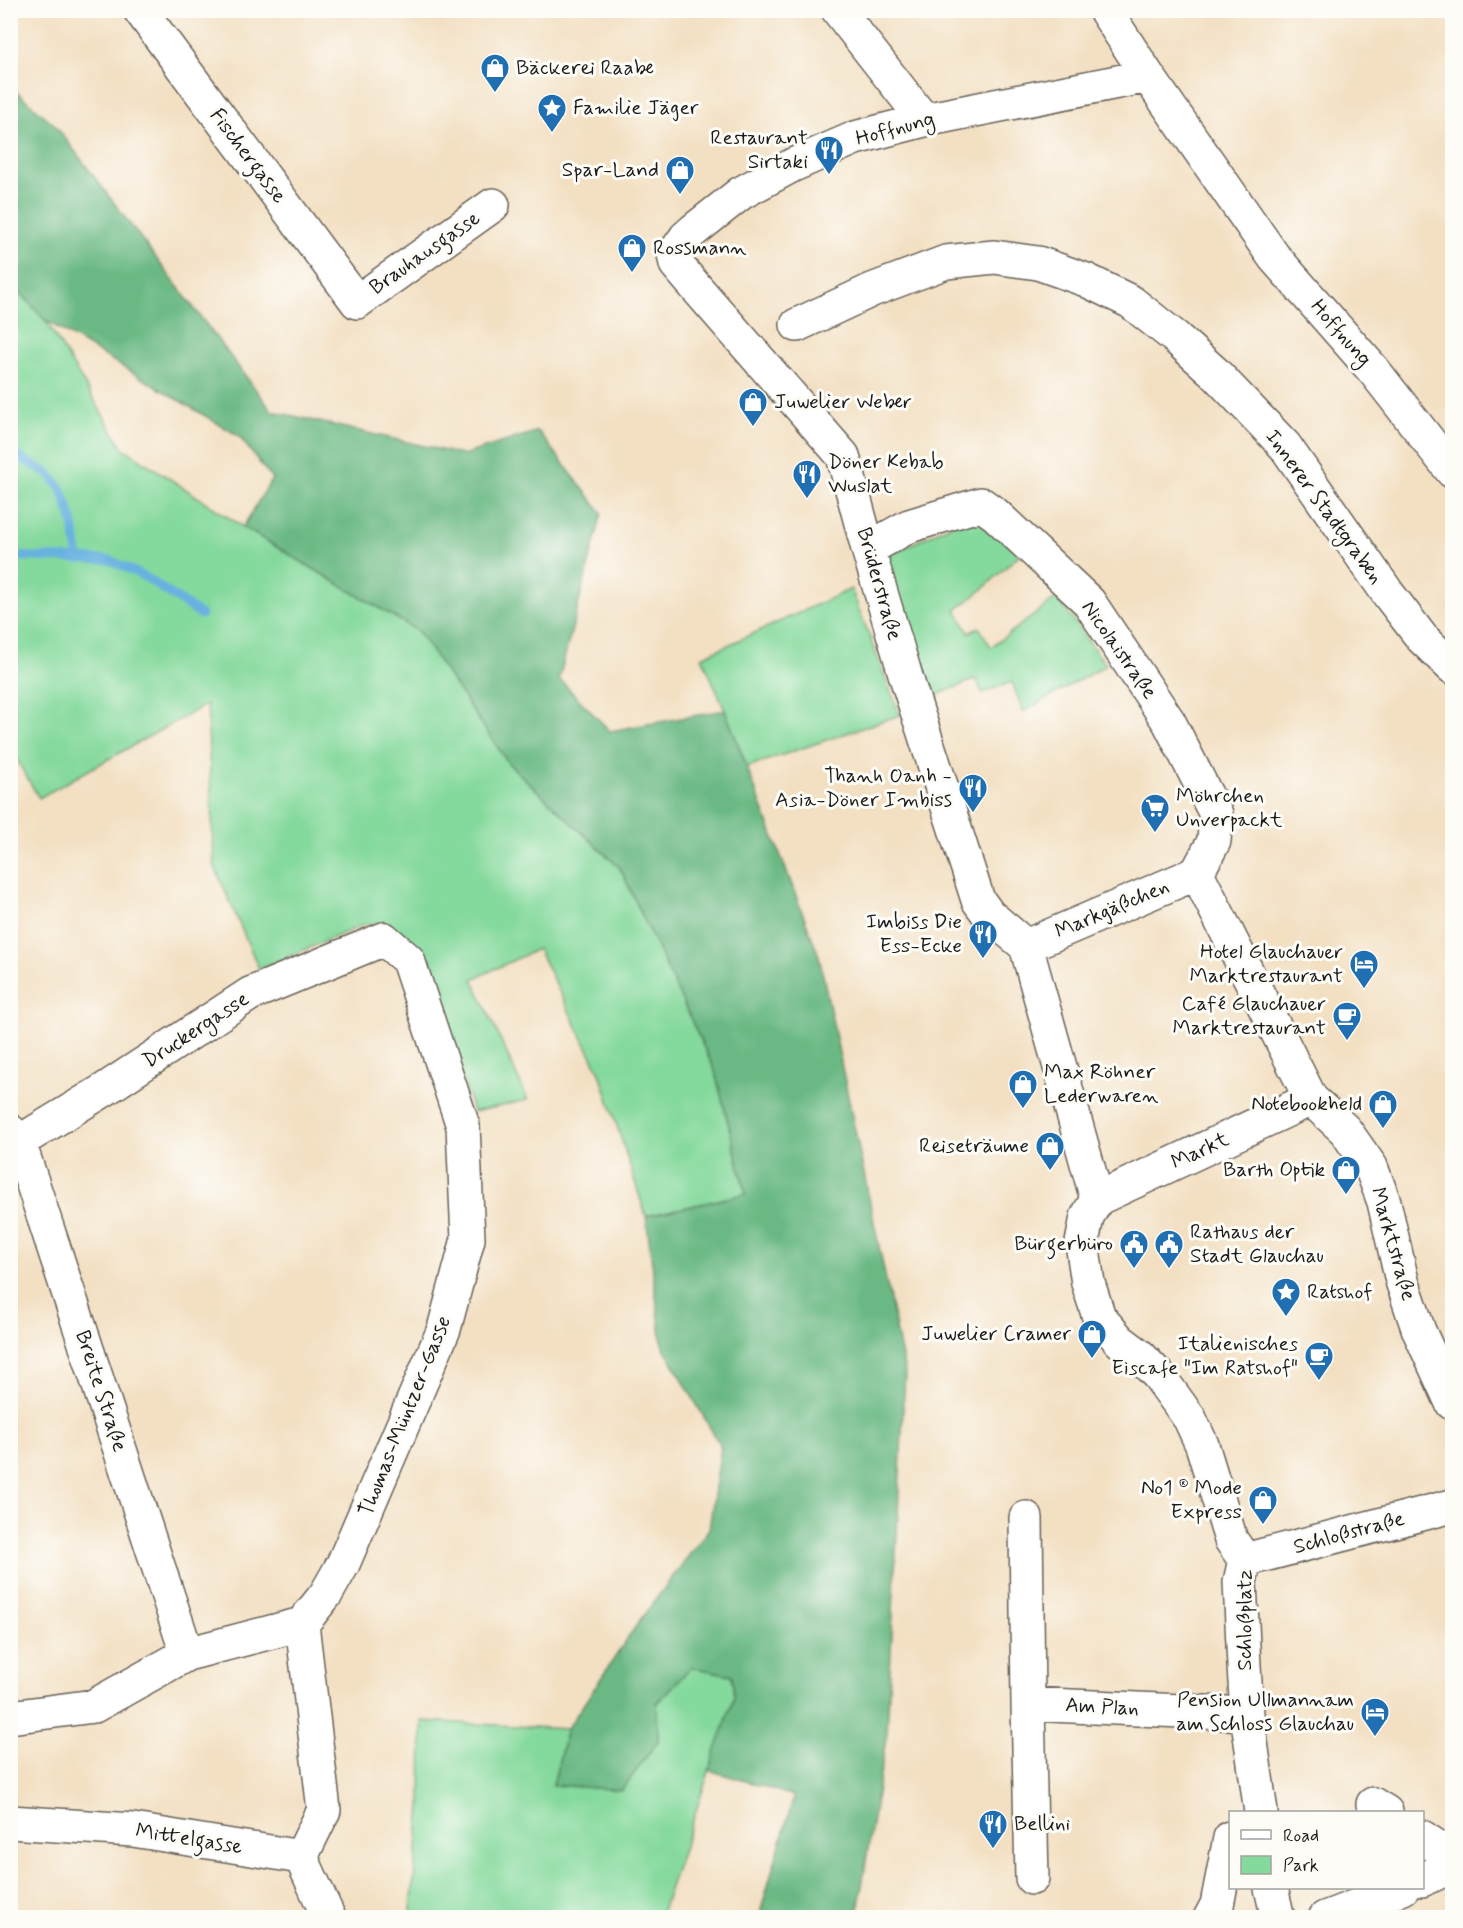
<svg xmlns="http://www.w3.org/2000/svg" width="1463" height="1928" font-family="Mynerve,sans-serif">
<style>
.green{fill:#84d99c;stroke:#507a5c;stroke-width:1.5}
.forest{fill:#6bb984;stroke:#446a50;stroke-width:1.5}
.lines{fill:none;stroke-linecap:round;stroke-linejoin:round}
.stream{stroke:#68b1e0;stroke-width:9}
.minor-casing{stroke:#676156;stroke-width:36}
.minor{stroke:#fff;stroke-width:33}
.labels{text-anchor:middle;dominant-baseline:central;stroke-width:6;stroke-linejoin:round;paint-order:stroke}
.poi-label{font-size:21px;fill:#1c1c1c;stroke:#fdfcf7;text-anchor:end}
.street-label{font-size:21px;fill:#1c1c1c;stroke:#fdfcf7}
</style>
<rect width="100%" height="100%" fill="#fdfcf7"/>
<filter id="ink" filterUnits="userSpaceOnUse"><feTurbulence type="fractalNoise" baseFrequency=".0167" numOctaves="2"/><feDisplacementMap in="SourceGraphic" scale="12" xChannelSelector="R" yChannelSelector="G"/><feConvolveMatrix kernelMatrix="1 2 1 2 8 2 1 2 1" color-interpolation-filters="sRGB"/></filter>
<filter id="wash" filterUnits="userSpaceOnUse"><feTurbulence type="fractalNoise" baseFrequency=".008" numOctaves="4" result="noise"/><feDisplacementMap in="SourceGraphic" scale="24" xChannelSelector="R" yChannelSelector="G"/><feGaussianBlur stdDeviation="1.35" result="paint"/><feColorMatrix in="noise" values="0 0 0 0 0 0 0 0 0 0 0 0 0 0 0 0 0 1.4 0 .05"/><feComposite in="paint" operator="in"/></filter>
<g filter="url(#wash)">
<rect width="100%" height="100%" fill="#f3e0c3"/>
<path class="green" d="M10 282 46 321 123 448 243 527 418 631 509 764 620 868 715 1071 746 1194 646 1216 600 1073 538 949 473 979 528 1100 473 1112 426 955 385 924H366L259 969 214 865 207 704 39 798 11 750Z
M971 515 1020 554 983 589 956 610 969 633 979 627 991 647 1057 598 1106 665 1023 712 1012 682 982 693 976 679 923 701 881 559Z
M851 589 900 715 747 767 725 710 702 657Z
M691 1667 732 1675 734 1698 660 1917 416 1918 411 1910 421 1807 422 1721 567 1729 553 1785 658 1741 657 1704Z"/>
<path class="forest" d="M11 87 55 125 272 411 463 455 538 431 602 513 559 679 610 731 725 710 819 956 905 1372 887 1732 857 1917H759L794 1796 709 1770 734 1698 732 1675 691 1667 657 1703 658 1741 622 1790 553 1785 567 1729 640 1620 709 1529 721 1447 662 1344 646 1216 746 1194 715 1071 620 868 509 764 418 631 243 527 272 479 239 436 46 321 11 282Z"/>
<g class="lines">
<path class="stream" d="M10 456H16L48 473 62 490 72 519 79 559
M10 556 110 560 147 578 201 615"/>
</g>
</g>
<g filter="url(#ink)">
<g class="lines">
<g class="minor-casing">
<path id="minor" d="M140 10 357 302 493 205
M838 10 924 120
M1105 10 1148 76 1274 257 1375 372 1452 471
M797 325 872 290 946 262 994 257 1038 263 1086 280 1131 302 1175 337 1214 372 1285 446 1389 595 1422 638 1452 667
M868 549 909 526 981 504 995 514 1089 602 1169 722 1216 814 1214 841 1197 873
M1197 873 1311 1099 1345 1130 1371 1167 1384 1202 1402 1281 1419 1331 1452 1403
M1026 946 989 915 978 900 906 677 868 549 843 456 700 292 676 264 674 254 686 237 694 230 741 193 793 165 855 138 924 120 1148 76
M1026 946 1097 1199
M1026 946 1197 873
M10 1131 19 1142 187 1654
M19 1142 104 1090 250 994 384 939 408 960 463 1126 468 1239 444 1329 343 1564 326 1594 302 1624 324 1810 301 1857
M1097 1199 1087 1217 1082 1243 1088 1283 1099 1317 1120 1341 1140 1356 1159 1376 1190 1419 1202 1445 1231 1540 1245 1560 1240 1582 1244 1666 1247 1714 1261 1812
M1097 1199 1311 1099
M1026 1518 1028 1704
M1245 1560 1452 1506
M10 1717 94 1706 187 1654 302 1624
M1373 1804 1386 1812
M10 1822 133 1830 301 1857
M1422 1837 1452 1857
M301 1857 329 1918
M1032 1878 1028 1704 1247 1714
M1422 1880 1452 1866
M1271 1888 1278 1918
M1210 1918 1217 1905 1230 1838
M1325 1918 1403 1888"/>
</g>
<use href="#minor" class="minor"/>
</g>
</g>
<defs>
<g id="shop-pin" transform="scale(1.5)"><path d="M0 17L-7.5 6A9.5 9.5 0 1 1 7.5 6Z" fill="#1f6fb2" stroke="#fdfcf7"/><path d="M-5-2.5h2.3a2.7 3.5 0 0 1 5.4 0H5L5.5 6h-11ZM-1.5-2.5h3a1.5 2.3 0 0 0-3 0Z" fill="#fff"/></g>
<g id="sight-pin" transform="scale(1.5)"><path d="M0 17L-7.5 6A9.5 9.5 0 1 1 7.5 6Z" fill="#1f6fb2" stroke="#fdfcf7"/><path d="M0-6L1.8-2.2L6-1.7L2.9 1.2L3.7 5.4L0 3.3L-3.7 5.4L-2.9 1.2L-6-1.7L-1.8-2.2Z" fill="#fff"/></g>
<g id="restaurant-pin" transform="scale(1.5)"><path d="M0 17L-7.5 6A9.5 9.5 0 1 1 7.5 6Z" fill="#1f6fb2" stroke="#fdfcf7"/><path d="M-5-6h1v4h1v-4h1v4h1v-4h1v5L-1.5 .5V6h-2V.5L-5-1ZM5-6V6H3V1.5H1.5Q1.5-4 5-6Z" fill="#fff"/></g>
<g id="supermarket-pin" transform="scale(1.5)"><path d="M0 17L-7.5 6A9.5 9.5 0 1 1 7.5 6Z" fill="#1f6fb2" stroke="#fdfcf7"/><path d="M-6-5.5h2.5l.6 2H6L4.5 2H-2.5L-4.4-4H-6ZM-1.5 3.2a1.3 1.3 0 1 0 .1 0ZM3 3.2a1.3 1.3 0 1 0 .1 0Z" fill="#fff"/></g>
<g id="hotel-pin" transform="scale(1.5)"><path d="M0 17L-7.5 6A9.5 9.5 0 1 1 7.5 6Z" fill="#1f6fb2" stroke="#fdfcf7"/><path d="M-6-4.5h1.5V1H6V5H4.5V3h-9V5H-6ZM-4 0a1.8 1.8 0 1 1 3.6 0ZM.5 0V-2.5h3Q6-2.5 6 0Z" fill="#fff"/></g>
<g id="cafe-pin" transform="scale(1.5)"><path d="M0 17L-7.5 6A9.5 9.5 0 1 1 7.5 6Z" fill="#1f6fb2" stroke="#fdfcf7"/><path d="M-5.5-4.5H6V0H3Q3 3.5 0 3.5H-2.5Q-5.5 3.5-5.5 0ZM3-3.2v2h1.7v-2ZM-6 4.5H4V6H-6Z" fill="#fff"/></g>
<g id="civic-pin" transform="scale(1.5)"><path d="M0 17L-7.5 6A9.5 9.5 0 1 1 7.5 6Z" fill="#1f6fb2" stroke="#fdfcf7"/><path d="M-.6-6.5H3V-4.5H.6V-3L4-1V1h2V6H-6V1h2V-1L-.6-3ZM-1.2 2.5V6h2.4V2.5Z" fill="#fff"/></g>
</defs>
<g fill-rule="evenodd">
<use href="#shop-pin" x="495" y="68"/>
<use href="#sight-pin" x="552" y="108"/>
<use href="#restaurant-pin" x="829" y="150"/>
<use href="#shop-pin" x="680" y="170"/>
<use href="#shop-pin" x="632" y="248"/>
<use href="#shop-pin" x="753" y="402"/>
<use href="#restaurant-pin" x="807" y="474"/>
<use href="#restaurant-pin" x="973" y="788"/>
<use href="#supermarket-pin" x="1155" y="808"/>
<use href="#restaurant-pin" x="983" y="934"/>
<use href="#hotel-pin" x="1364" y="964"/>
<use href="#cafe-pin" x="1347" y="1016"/>
<use href="#shop-pin" x="1023" y="1084"/>
<use href="#shop-pin" x="1383" y="1104"/>
<use href="#shop-pin" x="1050" y="1146"/>
<use href="#shop-pin" x="1346" y="1170"/>
<use href="#civic-pin" x="1134" y="1244"/>
<use href="#civic-pin" x="1169" y="1244"/>
<use href="#sight-pin" x="1286" y="1292"/>
<use href="#shop-pin" x="1092" y="1334"/>
<use href="#cafe-pin" x="1319" y="1356"/>
<use href="#shop-pin" x="1263" y="1500"/>
<use href="#hotel-pin" x="1375" y="1712"/>
<use href="#restaurant-pin" x="993" y="1824"/>
</g>
<g class="labels">
<g class="poi-label">
<text x="516" y="68" text-anchor="start">Bäckerei Raabe</text>
<text x="573" y="108" text-anchor="start">Familie Jäger</text>
<text x="808" y="138">Restaurant<tspan x="808" dy="24">Sirtaki</tspan></text>
<text x="659" y="170">Spar-Land</text>
<text x="653" y="248" text-anchor="start">Rossmann</text>
<text x="774" y="402" text-anchor="start">Juwelier Weber</text>
<text x="828" y="462" text-anchor="start">Döner Kebab<tspan x="828" dy="24">Wuslat</tspan></text>
<text x="952" y="776">Thanh Oanh -<tspan x="952" dy="24">Asia-Döner Imbiss</tspan></text>
<text x="1176" y="796" text-anchor="start">Möhrchen<tspan x="1176" dy="24">Unverpackt</tspan></text>
<text x="962" y="922">Imbiss Die<tspan x="962" dy="24">Ess-Ecke</tspan></text>
<text x="1343" y="952">Hotel Glauchauer<tspan x="1343" dy="24">Marktrestaurant</tspan></text>
<text x="1326" y="1004">Café Glauchauer<tspan x="1326" dy="24">Marktrestaurant</tspan></text>
<text x="1044" y="1072" text-anchor="start">Max Röhner<tspan x="1044" dy="24">Lederwaren</tspan></text>
<text x="1362" y="1104">Notebookheld</text>
<text x="1029" y="1146">Reiseträume</text>
<text x="1325" y="1170">Barth Optik</text>
<text x="1190" y="1232" text-anchor="start">Rathaus der<tspan x="1190" dy="24">Stadt Glauchau</tspan></text>
<text x="1113" y="1244">Bürgerbüro</text>
<text x="1307" y="1292" text-anchor="start">Ratshof</text>
<text x="1071" y="1334">Juwelier Cramer</text>
<text x="1298" y="1344">Italienisches<tspan x="1298" dy="24">Eiscafe "Im Ratshof"</tspan></text>
<text x="1242" y="1488">No1 ® Mode<tspan x="1242" dy="24">Express</tspan></text>
<text x="1354" y="1700">Pension Ullmannam<tspan x="1354" dy="24">am Schloss Glauchau</tspan></text>
<text x="1014" y="1824" text-anchor="start">Bellini</text>
</g>
<g class="street-label">
<text transform="translate(895 129) rotate(-15)">Hoffnung</text>
<text transform="translate(248 156) rotate(53)">Fischergasse</text>
<text transform="translate(425 253) rotate(-35)">Brauhausgasse</text>
<text transform="translate(1341 333) rotate(49)">Hoffnung</text>
<text transform="translate(1324 507) rotate(54)">Innerer Stadtgraben</text>
<text transform="translate(879 584) rotate(74)">Brüderstraße</text>
<text transform="translate(1119 650) rotate(55)">Nicolaistraße</text>
<text transform="translate(1112 909) rotate(-23)">Markgäßchen</text>
<text transform="translate(196 1030) rotate(-33)">Druckergasse</text>
<text transform="translate(1200 1151) rotate(-25)">Markt</text>
<text transform="translate(1393 1244) rotate(74)">Marktstraße</text>
<text transform="translate(101 1391) rotate(72)">Breite Straße</text>
<text transform="translate(405 1416) rotate(-68)">Thomas-Müntzer-Gasse</text>
<text transform="translate(1349 1533) rotate(-15)">Schloßstraße</text>
<text transform="translate(1245 1620) rotate(-90)">Schloßplatz</text>
<text transform="translate(1102 1707) rotate(3)">Am Plan</text>
<text transform="translate(189 1839) rotate(9)">Mittelgasse</text>
</g>
</g>
<rect width="1463" height="1928" fill="none" stroke="#fdfcf7" stroke-width="36"/>
<rect x="1229" y="1811" width="195" height="78" fill="#fdfcf7" stroke="#a3a29f" stroke-width="1.5"/>
<rect x="1241" y="1830" width="30" height="9" fill="#ffffff" stroke="#a3a29f" stroke-width="1.5"/>
<text x="1283" y="1841" font-size="18" fill="#1c1c1c">Road</text>
<rect x="1241" y="1856" width="30" height="18" fill="#84d99c" stroke="#a3a29f" stroke-width="1.5"/>
<text x="1283" y="1871" font-size="18" fill="#1c1c1c">Park</text>
</svg>
